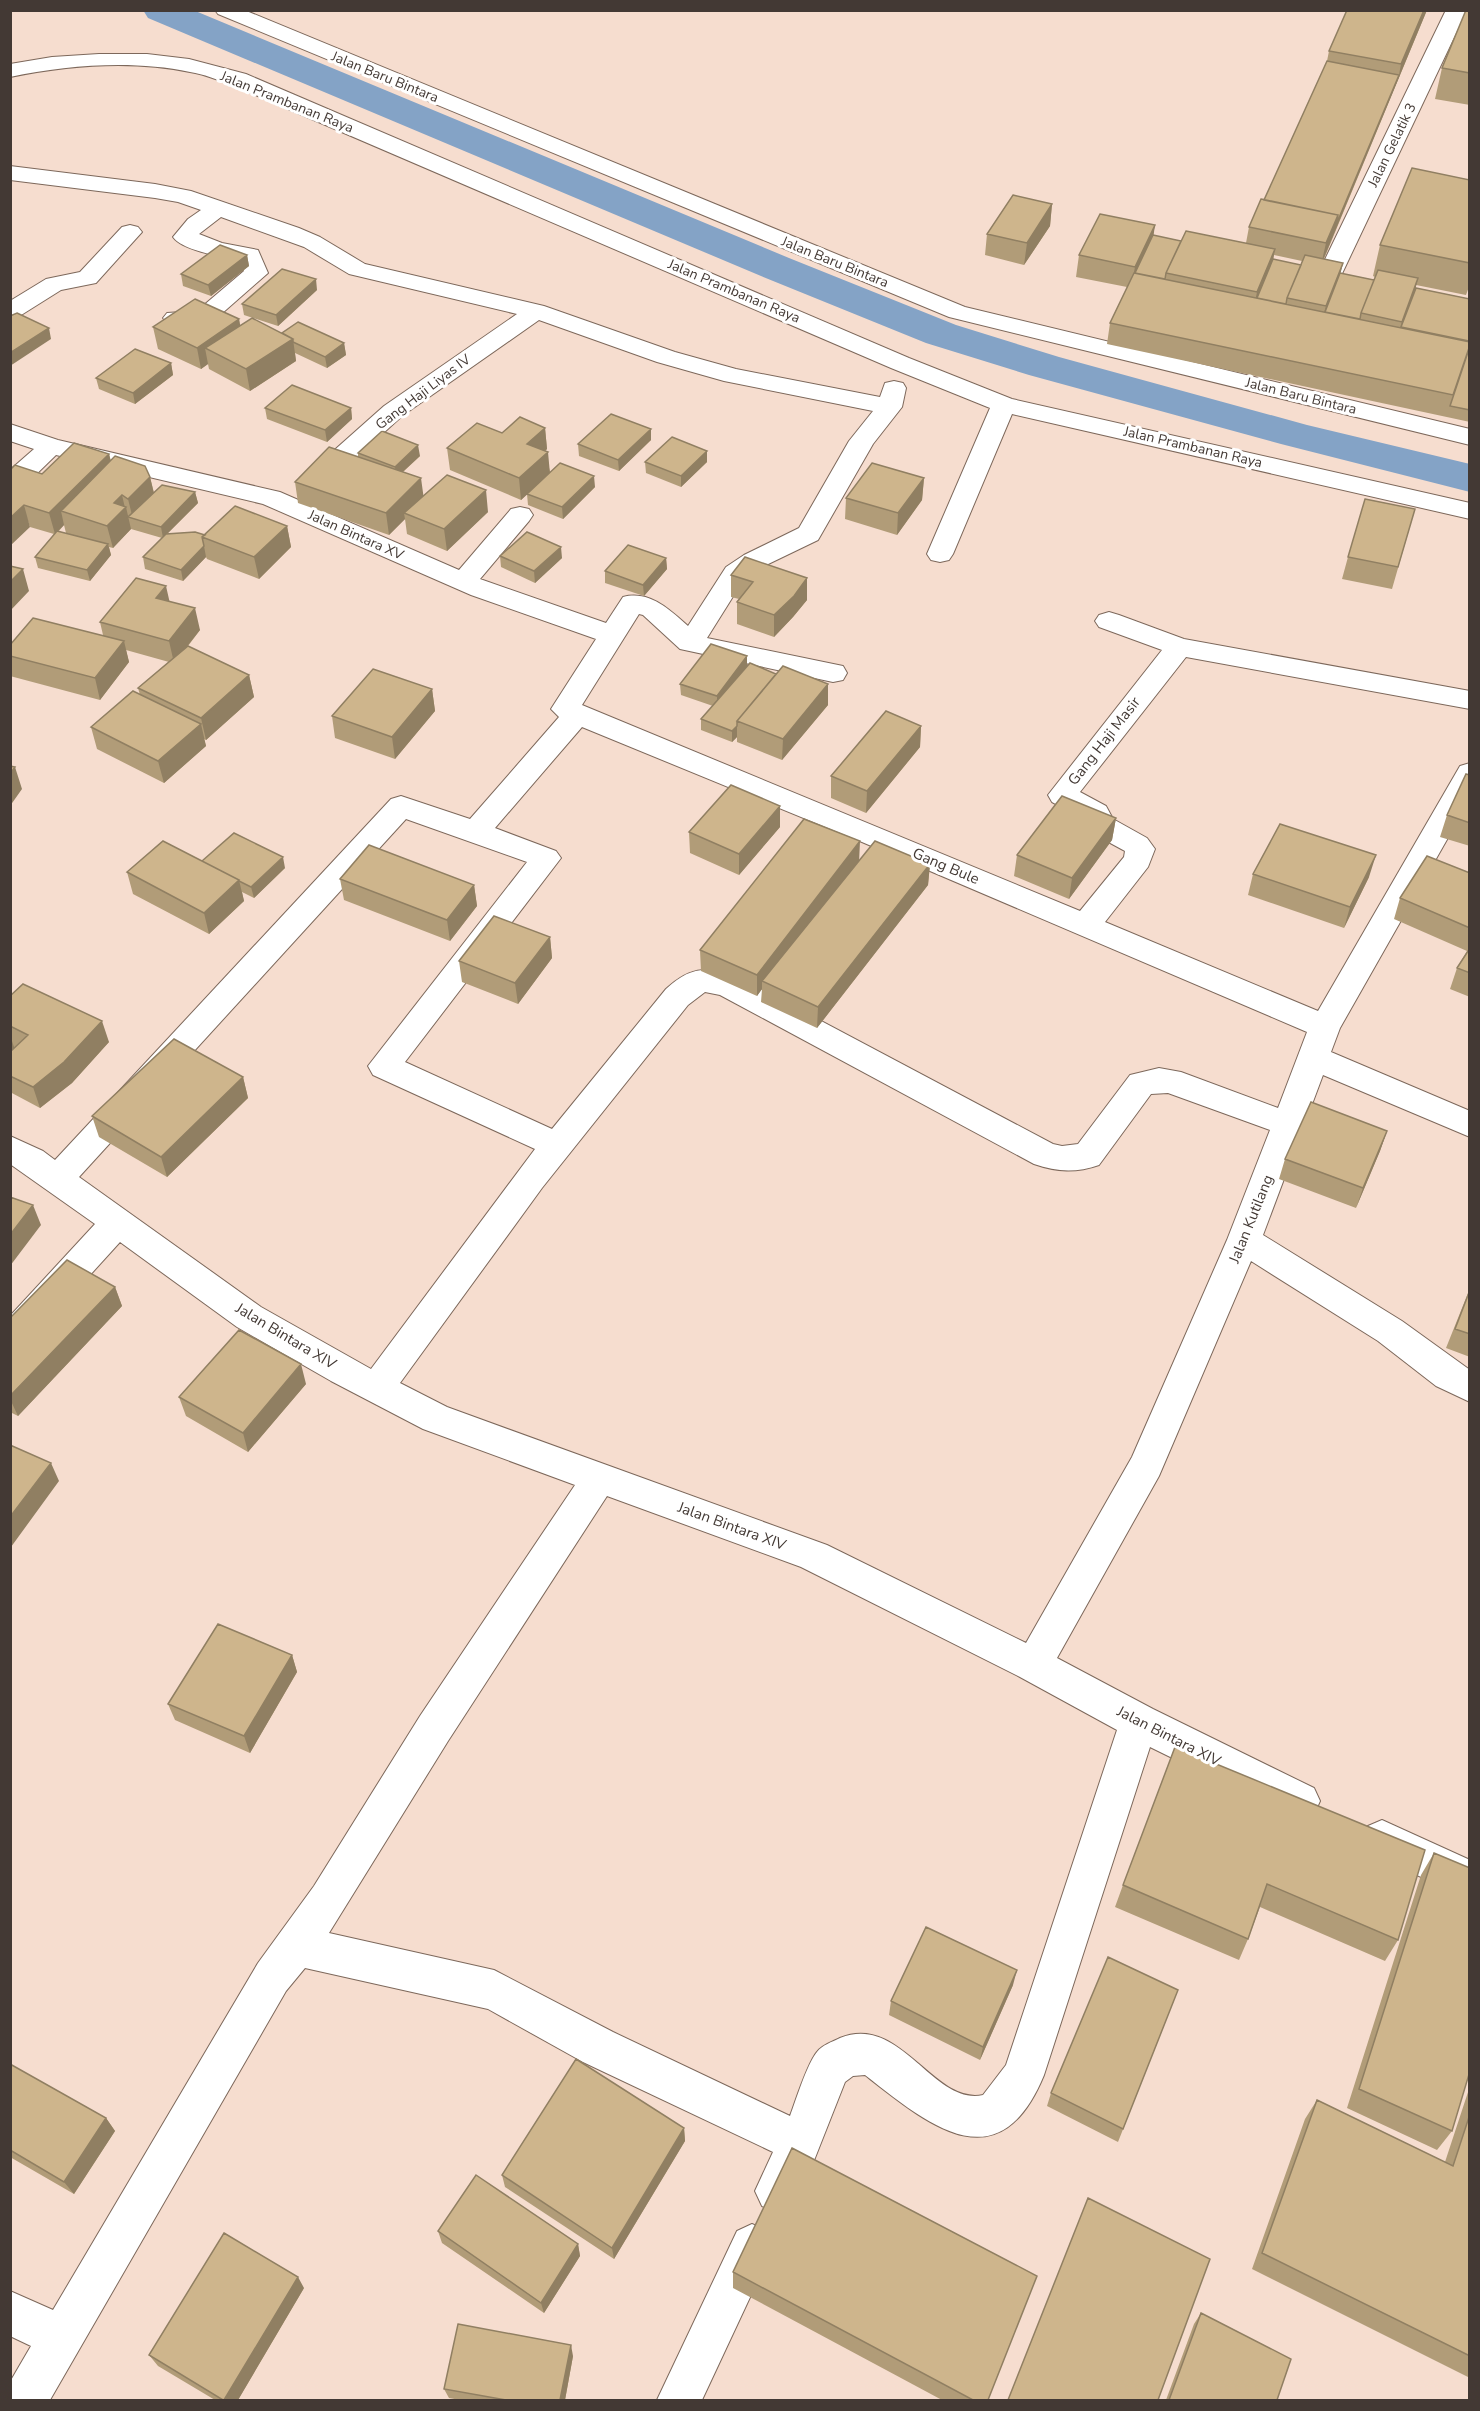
<svg xmlns="http://www.w3.org/2000/svg" width="1480" height="2411" font-family="'Nunito Sans',sans-serif">
<style>
.lines{fill:none;stroke-linecap:round;stroke-linejoin:round}
.canal{fill:#84a3c6;fill-rule:evenodd}
.minor-casing{stroke:#7d685b;stroke-width:2}
.minor{fill:#fff;fill-rule:evenodd}
.wall{fill:#b19c78;fill-rule:evenodd}
.shaded-wall{fill:#907f62}
.building{fill:#ceb58c;stroke:#907f62;stroke-width:1.5}
.labels{text-anchor:middle;dominant-baseline:central;stroke-width:6;stroke-linejoin:round;paint-order:stroke}
.far-street-label{font-size:14px;fill:#433934;stroke:#fff}
.street-label{font-size:15px;fill:#433934;stroke:#fff}
</style>
<rect width="100%" height="100%" fill="#f6ddcf"/>
<g class="lines">
<path class="canal" d="M143 10H193L789 258 956 325 1059 357 1307 425 1470 464V492L1281 444 1029 375 926 343 761 276 148 18Z"/>
<g class="minor-casing">
<path id="minor" d="M215 10H244L965 307 1470 429V445L949 317 218 14Z
M1446 10H1467L1339 280 1335 285 1327 287 1319 285 1315 280Z
M99 54H147L189 59 246 74 909 358 1012 399 1470 503V519L1012 414 953 554 949 560 940 562 931 560 927 554 990 408 891 368 230 84C217 80 204 74 190 72 133 60 68 65 10 77V64L52 57Z
M10 166 155 184 191 191 299 228 320 237 365 264 544 306 675 352 736 369 880 397 885 383 894 381 903 383 906 388 902 407 873 444 818 540 762 567 744 579 707 638 843 666 847 673 843 680 833 682 680 649 643 615 639 614 582 705 1080 911 1124 857 1125 851 1090 832 1083 819 1052 802 1048 795 1162 650 1099 627 1095 621 1099 615 1109 612 1119 615 1184 639 1470 691V709L1186 657 1080 792 1106 806 1113 819 1147 838 1155 849 1148 867 1105 922 1318 1011 1460 766 1470 763V799L1340 1028 1331 1052 1470 1111V1137L1323 1075 1263 1235 1402 1321 1470 1370V1402L1436 1386 1378 1341 1251 1261 1159 1476 1057 1658 1153 1709 1314 1788 1320 1801 1314 1814 1300 1819 1286 1814 1150 1747 1044 2075C999 2184 930 2126 865 2075L853 2076 845 2082 815 2158 792 2206 777 2213 762 2206 755 2191 773 2152 583 2062 488 2009 305 1968 286 1991 50 2400H10V2382L31 2346 10 2336V2291L53 2310 258 1963 314 1886 420 1716 575 1485 423 1429 331 1381 237 1327 120 1242 22 1350 10 1354V1316L95 1224 10 1164V1136L43 1151 55 1160 391 799 401 796 470 819 559 717 551 709 596 639 471 595 263 504 56 455 19 491 10 493V470L34 449 10 441V424L58 440 280 492 459 570 511 509 520 507 529 509 533 515 529 521 480 579 606 623 623 597C649 590 669 609 688 626L726 567 744 555 799 528 849 441 873 411 724 381 657 362 539 320 402 416 321 490 312 492 303 490 299 484 303 478 384 406 517 314 349 274 304 247 221 217 199 234 222 243 258 250 268 273 211 323 203 325 167 323 163 318 167 313 197 311 244 271 240 260C223 257 183 251 173 237L188 219 201 210 178 202 155 198 10 180ZM582 727 862 842 1307 1032 1278 1108 1181 1072 1159 1068 1130 1075 1078 1144 1062 1146 1053 1144 742 979C709 967 693 964 666 989L552 1129 405 1062 561 858 556 851 495 828ZM406 819 527 862 368 1066 373 1075 535 1149 371 1369 261 1307 79 1177ZM705 992 720 995 1034 1164C1057 1172 1076 1173 1099 1165L1151 1094 1168 1093 1270 1130 1227 1240 1132 1457 1026 1643 827 1545 447 1407 400 1383 542 1188 688 1005ZM607 1496 801 1567 1020 1677 1117 1730 1006 2065 983 2095C933 2106 901 2013 840 2038 832 2042 822 2045 817 2052 807 2064 796 2100 790 2116L613 2032 494 1970 329 1933 448 1741Z
M130 225 138 227 142 232 96 283 61 290 18 317 10 319V301L46 279 80 272 122 227Z
M1382 1820 1470 1860V1900L1368 1852 1362 1839 1368 1826Z
M752 2224 767 2231 774 2246 702 2400H657L737 2231Z"/>
</g>
<use href="#minor" class="minor"/>
</g>
<path class="wall" d="M1427 10 1324 259 1343 263 1340 273 1374 280 1375 277 1373 276 1380 245 1470 180V284L1466 295 1416 285V288L1470 299V422L1107 344 1110 323 1127 287 1076 277 1079 255 1155 225 1153 235 1181 241 1246 243 1249 227 1264 200 1327 61 1329 51ZM1274 255 1302 261 1301 265 1273 260Z
M1470 10V105L1435 99 1442 68Z
M1052 204 1050 226 1024 265 985 255 987 234Z
M247 255 249 266 211 296 183 286 181 274Z
M317 290 278 326 244 315 242 304Z
M239 319 240 326 344 343 346 355 327 368 295 353 296 361 250 391 209 369 208 364 201 369 158 349 153 327Z
M171 363 173 375 135 404 99 389 96 378Z
M265 408H351L352 419 327 442 267 419Z
M545 428 547 449 545 451 550 472 595 487 563 519 528 505 527 494 521 500 450 470 447 448 502 433Z
M651 440 619 471 579 456 578 444Z
M707 451V462L681 487 646 473 645 462Z
M358 453 420 456 403 472 423 496 488 512 447 551 407 534 405 519 389 535 298 503 295 482 358 457Z
M109 454 111 461 150 477 154 493 195 492 198 503 167 534 205 535 287 526 291 547 259 579 207 559 206 557 183 581 145 569 143 557 162 538 131 529 113 548 109 547 111 555 90 581 38 568 35 557 54 534 30 527 10 470 42 474ZM64 525 66 533 73 535 58 532Z
M924 478 922 500 897 535 845 519 846 498Z
M1415 509 1392 589 1342 579 1348 557Z
M500 556 562 558 535 583 501 567Z
M666 558 667 569 644 596 605 583V571Z
M731 575 807 600 793 617 774 637 737 624V602L739 599 731 597Z
M170 601 200 630 188 646 249 675 254 697 206 740 204 739 206 746 164 783 97 749 91 727 140 695 138 688 169 662 126 650 129 662 100 700 10 676V645L103 635 100 622Z
M747 667 828 705 782 760 737 742V737L732 742 701 730V719L713 706 681 695 680 684Z
M432 689 435 711 395 759 335 738 332 716Z
M921 726 920 747 866 813 831 798V776Z
M1470 775V846L1440 837 1447 815Z
M1116 818 1112 840 1069 899 1014 876 1017 855Z
M780 827 739 875 690 853 689 832Z
M859 860 930 864 928 885 817 1028 761 1002 762 989 757 996 701 971 700 950Z
M202 861 285 868 254 898 242 892 244 901 209 934 133 894 127 872Z
M1470 873V997L1450 989 1457 968 1467 951 1394 919 1400 898Z
M1253 874 1369 877 1344 928 1248 895Z
M340 879 474 885 477 906 450 941 344 900Z
M550 937 552 958 518 1004 462 982 459 961Z
M10 996 109 1042 72 1083 40 1108 10 1092Z
M243 1077 248 1098 167 1177 99 1137 92 1116Z
M1387 1131 1380 1151 1356 1208 1279 1179 1285 1159Z
M115 1287 122 1306 18 1416 10 1412V1318Z
M1470 1288V1357L1446 1348Z
M306 1384 248 1452 186 1416 179 1397Z
M292 1655 297 1672 250 1753 175 1720 168 1704Z
M1175 1747 1398 1940 1385 1961 1260 1907 1248 1939 1239 1960 1115 1907 1123 1885Z
M1434 1853 1452 2131 1437 2150 1347 2108 1421 1875Z
M1013 1985 980 2060 889 2015 891 2001Z
M1178 1990 1118 2142 1047 2106 1051 2093Z
M10 2064 106 2118 115 2131 74 2194 10 2157Z
M1470 2086V2378L1252 2269 1305 2119 1317 2100 1445 2162Z
M684 2128 685 2141 614 2259 505 2187 502 2175Z
M438 2231 578 2244 580 2256 544 2313 442 2243Z
M733 2272 988 2400H942L733 2288Z
M304 2288 238 2400H215L158 2366 149 2355Z
M1201 2313 1277 2400H1166L1194 2324Z
M573 2356 565 2400H460L449 2398 444 2389Z"/>
<path class="shaded-wall" d="M1424 10H1427L1321 265 1326 243 1399 75 1401 64Z
M1052 204 1050 226 1024 265 1027 243Z
M1155 225 1152 246 1133 277 1135 267Z
M1275 249 1271 271 1255 302 1257 292Z
M247 255 249 266 211 296 208 285Z
M1343 263 1338 284 1323 316 1326 306Z
M1418 278 1413 299 1399 332 1402 322Z
M316 279 317 290 278 326 276 315Z
M239 319 243 341 205 348 208 364 201 369 197 348Z
M49 328 51 339 10 366V353Z
M293 339 296 361 250 391 246 369Z
M344 343 346 355 327 368 325 357Z
M171 363 173 375 135 404 133 393Z
M351 408 352 419 327 442 325 430Z
M545 428 547 449 529 465 527 444Z
M651 429V440L619 471 618 460Z
M418 445 420 456 396 478 395 467Z
M707 451V462L681 487V476Z
M548 452 550 474 521 500 519 478Z
M109 454 114 476 61 511 64 525 55 534 49 513Z
M594 476 595 487 563 519 562 507Z
M150 477 155 498 133 519 128 499Z
M421 478 424 500 404 513 405 519 389 535 386 513Z
M924 478 922 500 897 535 898 513Z
M486 490 488 512 447 551 444 529Z
M195 492 198 503 163 538 161 527Z
M122 495 125 508 126 507 131 529 113 548 107 526 114 503Z
M24 505 30 527 10 546V518Z
M287 526 291 547 259 579 254 557Z
M108 544 111 555 90 581 87 570Z
M204 546 206 557 183 581 181 570Z
M561 547 562 558 535 583 534 571Z
M666 558 667 569 644 596 643 585Z
M23 569 29 591 10 611V582Z
M807 578V600L793 617 774 637V615Z
M166 586 171 608 156 598Z
M195 608 200 630 174 663 169 641Z
M124 641 129 662 100 700 95 678Z
M747 656V668L717 707V696Z
M249 675 254 697 206 740 201 718Z
M828 684V705L782 760 783 739Z
M432 689 435 711 395 759 392 737Z
M201 724 206 746 164 783 158 761Z
M737 726V737L732 742V731Z
M921 726 920 747 866 813 867 791Z
M15 767 22 789 10 806V774Z
M780 806V827L739 875V854Z
M1116 818 1112 840 1069 899 1072 878Z
M860 841 859 863 762 981V989L757 996V975Z
M1376 855 1369 877 1344 928 1350 907Z
M283 857 285 868 254 898 251 887Z
M930 864 928 885 817 1028 818 1007Z
M239 880 244 901 209 934 204 913Z
M474 885 477 906 450 941 447 920Z
M550 937 552 958 518 1004 515 983Z
M102 1021 109 1042 72 1083 40 1108 33 1087Z
M12 1041 19 1062 10 1071V1042Z
M243 1077 248 1098 167 1177 161 1157Z
M1387 1131 1380 1151 1356 1208 1363 1188Z
M33 1205 41 1225 10 1266V1235Z
M115 1287 122 1306 18 1416 10 1399V1396Z
M301 1364 306 1384 248 1452 243 1433Z
M51 1463 59 1481 11 1547 10 1517Z
M292 1655 297 1672 250 1753 244 1736Z
M1017 1970 1013 1985 980 2060 983 2047Z
M106 2118 115 2131 74 2194 64 2182Z
M684 2128 685 2141 614 2259 612 2248Z
M578 2244 580 2256 544 2313 541 2303Z
M298 2277 304 2288 238 2400H224Z
M571 2345 573 2356 565 2400H560Z"/>
<path class="building" d="M1347 10H1424L1401 64 1329 51Z
M1466 10H1470V73L1442 68Z
M1327 61 1399 75 1336 225 1338 215 1264 200Z
M1412 168 1470 180V263L1380 245Z
M1013 195 1052 204 1027 243 987 234Z
M1261 199 1338 215 1326 243 1249 227Z
M1100 214 1155 225 1135 267 1079 255Z
M1186 231 1275 249 1257 292 1166 273Z
M1153 235 1181 241 1166 273 1165 279 1135 273Z
M220 245 247 255 208 285 181 274Z
M1305 255 1343 263 1326 306 1287 298Z
M1273 259 1301 265 1287 298 1286 304 1257 298Z
M282 269 316 279 276 315 242 304Z
M1378 270 1418 278 1402 322 1361 313Z
M1134 273 1470 342V345L1453 395 1110 323Z
M1340 273 1374 280 1361 313 1360 319 1325 312Z
M1416 288 1470 299V338L1469 341 1401 327Z
M195 299 239 319 197 348 153 327Z
M17 313 49 328 10 353V316Z
M252 318 293 339 246 369 205 348Z
M298 322 344 343 325 357 293 342V339L282 333Z
M135 349 171 363 133 393 96 378Z
M1468 352 1470 353V410L1450 406Z
M292 385 351 408 325 430 265 408Z
M611 414 651 429 618 460 578 444Z
M520 417 545 428 527 444 548 452 519 478 447 448 477 423 502 433Z
M382 431 418 445 395 467 358 453Z
M672 437 707 451 681 476 645 462Z
M74 443 109 454 49 513 24 505 10 518V470L15 465 42 474Z
M329 447 421 478 386 513 295 482Z
M115 456 145 466 150 477 128 499 122 495 114 503 126 507 107 526 61 511Z
M560 463 594 476 562 507 527 494Z
M872 463 924 478 898 513 846 498Z
M447 475 486 490 444 529 404 513Z
M162 485 195 492 161 527 128 517Z
M1365 499 1415 509 1398 567 1348 557Z
M235 506 287 526 254 557 202 537Z
M57 531 108 544 87 570 35 557Z
M195 532 205 535 202 537 204 546 181 570 143 557 166 534Z
M527 532 561 547 534 571 500 556Z
M628 545 666 558 643 585 605 571Z
M745 557 807 578 794 596 774 615 737 602 753 582 731 575Z
M10 566 23 569 10 582Z
M136 578 166 586 156 598 195 608 169 641 100 622Z
M33 618 124 641 95 678 10 656V645Z
M711 644 747 656 717 696 680 684Z
M188 646 249 675 201 718 138 688Z
M750 663 776 674 737 721V726L732 731 701 719Z
M783 666 828 684 783 739 737 721Z
M373 669 432 689 392 737 332 716Z
M133 691 201 724 158 761 91 727Z
M886 711 921 726 867 791 831 776Z
M10 766 15 767 10 774Z
M1466 774 1470 775V823L1447 815Z
M731 785 780 806 739 854 689 832Z
M1062 796 1116 818 1072 878 1017 855Z
M804 819 860 841 757 975 700 950Z
M1280 824 1376 855 1350 907 1253 874Z
M234 833 283 857 251 887 239 881V880L202 861Z
M163 841 239 880 204 913 127 872Z
M875 841 930 864 818 1007 762 981Z
M369 845 474 885 447 920 340 879Z
M1427 856 1470 873V928L1400 898Z
M494 916 550 937 515 983 459 961Z
M1470 948V973L1457 968Z
M23 984 102 1021 64 1062 33 1087 10 1076V1052L28 1035 10 1026V996Z
M174 1039 243 1077 161 1157 92 1116Z
M1311 1102 1387 1131 1363 1188 1285 1159Z
M10 1197 33 1205 10 1235Z
M67 1260 115 1287 10 1396V1318Z
M1470 1290V1334L1455 1329Z
M239 1330 301 1364 243 1433 179 1397Z
M10 1445 51 1463 10 1517Z
M218 1624 292 1655 244 1736 168 1704Z
M1175 1747 1425 1850 1398 1940 1267 1884 1248 1939 1123 1885Z
M1434 1853 1470 1868V2071L1452 2131 1359 2089Z
M926 1927 1017 1970 983 2047 891 2001Z
M1108 1957 1178 1990 1123 2129 1051 2093Z
M576 2059 684 2128 612 2248 502 2175Z
M10 2064 106 2118 64 2182 10 2150Z
M1317 2100 1453 2166 1470 2114V2356L1262 2253Z
M792 2148 1037 2276 988 2400H973L733 2272Z
M476 2175 578 2244 541 2303 438 2231Z
M1088 2198 1210 2259 1158 2400H1008Z
M224 2233 298 2277 224 2400H223L149 2355Z
M1201 2313 1291 2359 1277 2400H1169Z
M458 2324 571 2345 560 2400H506L444 2389Z"/>
<g class="labels">
<g class="far-street-label">
<text transform="translate(385 77) rotate(22)">Jalan Baru Bintara</text>
<text transform="translate(287 102) rotate(22)">Jalan Prambanan Raya</text>
<text transform="translate(1392 145) rotate(-64)">Jalan Gelatik 3</text>
<text transform="translate(835 262) rotate(22)">Jalan Baru Bintara</text>
<text transform="translate(734 291) rotate(23)">Jalan Prambanan Raya</text>
<text transform="translate(423 392) rotate(-37)">Gang Haji Liyas IV</text>
<text transform="translate(1301 396) rotate(14)">Jalan Baru Bintara</text>
<text transform="translate(1193 447) rotate(13)">Jalan Prambanan Raya</text>
<text transform="translate(356 535) rotate(24)">Jalan Bintara XV</text>
</g>
<g class="street-label">
<text transform="translate(1104 741) rotate(-52)">Gang Haji Masir</text>
<text transform="translate(946 866) rotate(23)">Gang Bule</text>
<text transform="translate(1251 1219) rotate(-68)">Jalan Kutilang</text>
<text transform="translate(286 1336) rotate(31)">Jalan Bintara XIV</text>
<text transform="translate(732 1526) rotate(20)">Jalan Bintara XIV</text>
<text transform="translate(1169 1736) rotate(27)">Jalan Bintara XIV</text>
</g>
</g>
<rect width="1480" height="2411" fill="none" stroke="#433934" stroke-width="24"/>
</svg>
